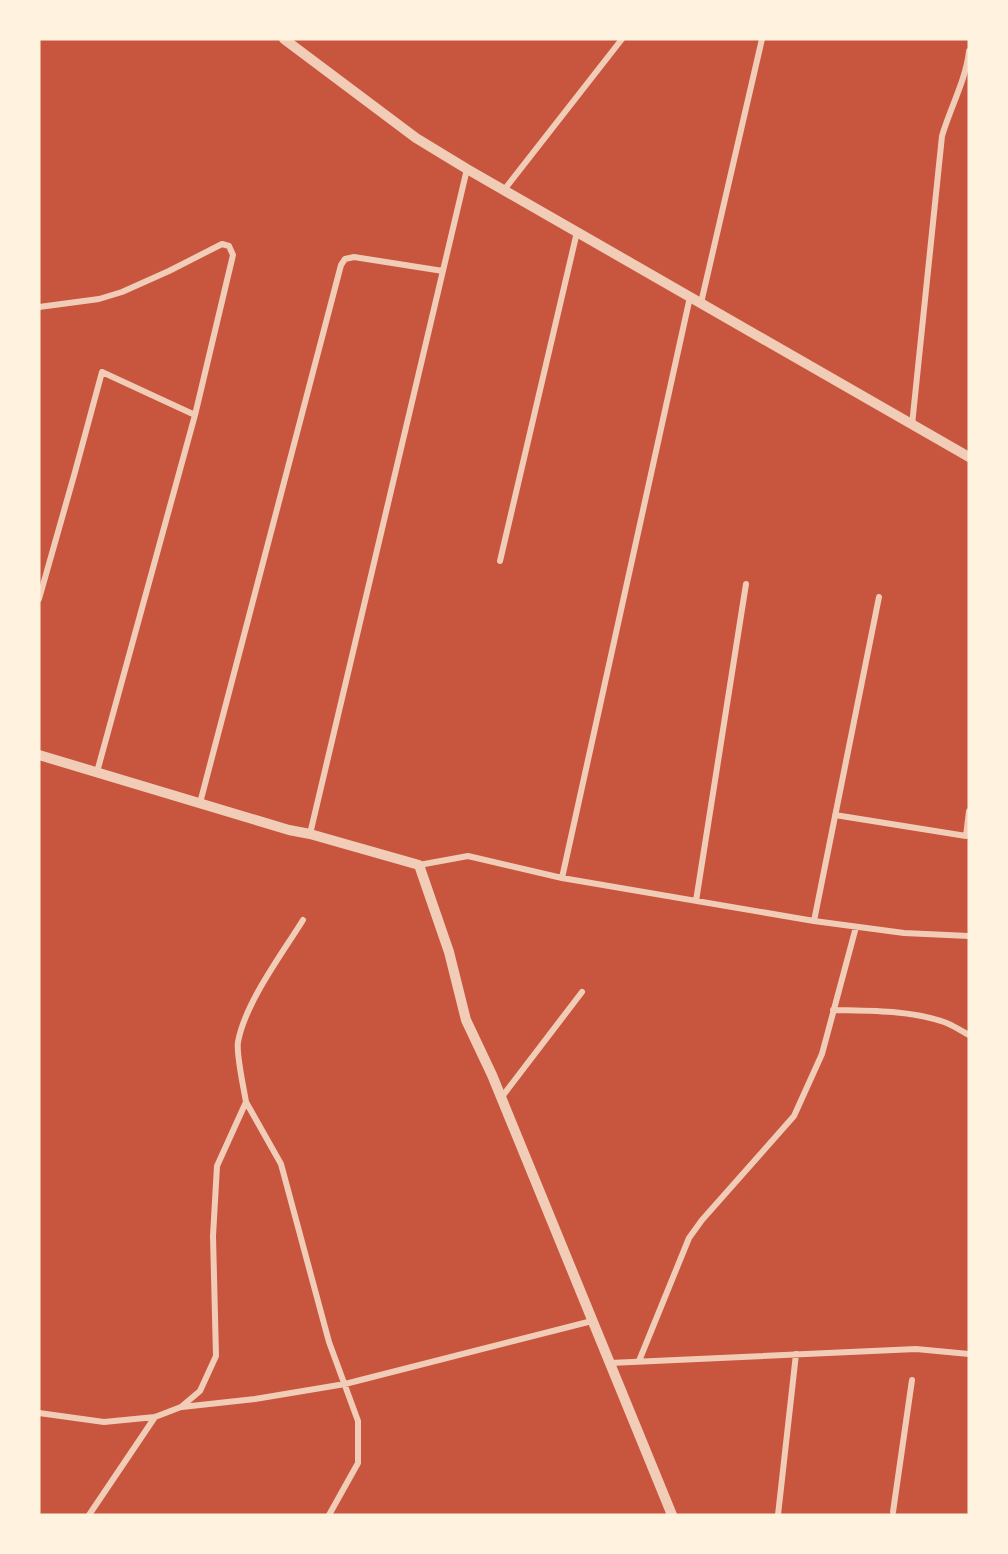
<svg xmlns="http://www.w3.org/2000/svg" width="1008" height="1554" font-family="Montserrat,sans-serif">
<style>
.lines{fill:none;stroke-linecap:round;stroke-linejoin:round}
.minor{stroke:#f1ccb7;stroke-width:6}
.tertiary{stroke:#f1ccb7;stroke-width:10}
</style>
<rect width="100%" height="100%" fill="#c8553d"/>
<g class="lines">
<path class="minor" d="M504 190 622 39
M701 303 762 39
M39 307 99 299 122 292 169 271 222 244 229 246 233 255 195 415 97 772
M912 425 942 136C950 108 966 80 969 51
M500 561 577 232
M39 599 75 472 102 372 195 415
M200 803 341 265 345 259 354 257 443 271
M835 815 966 836 969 811
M310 834 467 169
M419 865 468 856 562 878 814 921 904 933 969 936
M562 878 690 297
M696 901 746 584
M814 921 879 597
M833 1010C870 1011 909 1010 944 1022 953 1025 961 1031 969 1035
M501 1098 582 992
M246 1102C244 1089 236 1054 238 1042 245 1003 282 954 303 920
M639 1361 689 1238 702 1220 794 1116 822 1054 856 927
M610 1363 916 1349 969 1354
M182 1407 255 1399 345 1384 592 1321
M39 1413 104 1422 155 1417 181 1407 200 1391 216 1356 213 1236 217 1166 246 1102 281 1164 329 1342 358 1421V1463L329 1515
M893 1512 912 1380
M89 1515 155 1417
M778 1515 796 1354"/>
<path class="tertiary" d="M284 39 416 138 467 169 969 457
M39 755 289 830 310 834 419 865 449 952 466 1020 492 1075 672 1515"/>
</g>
<rect width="1008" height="1554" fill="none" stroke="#fff3e0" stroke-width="81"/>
</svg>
